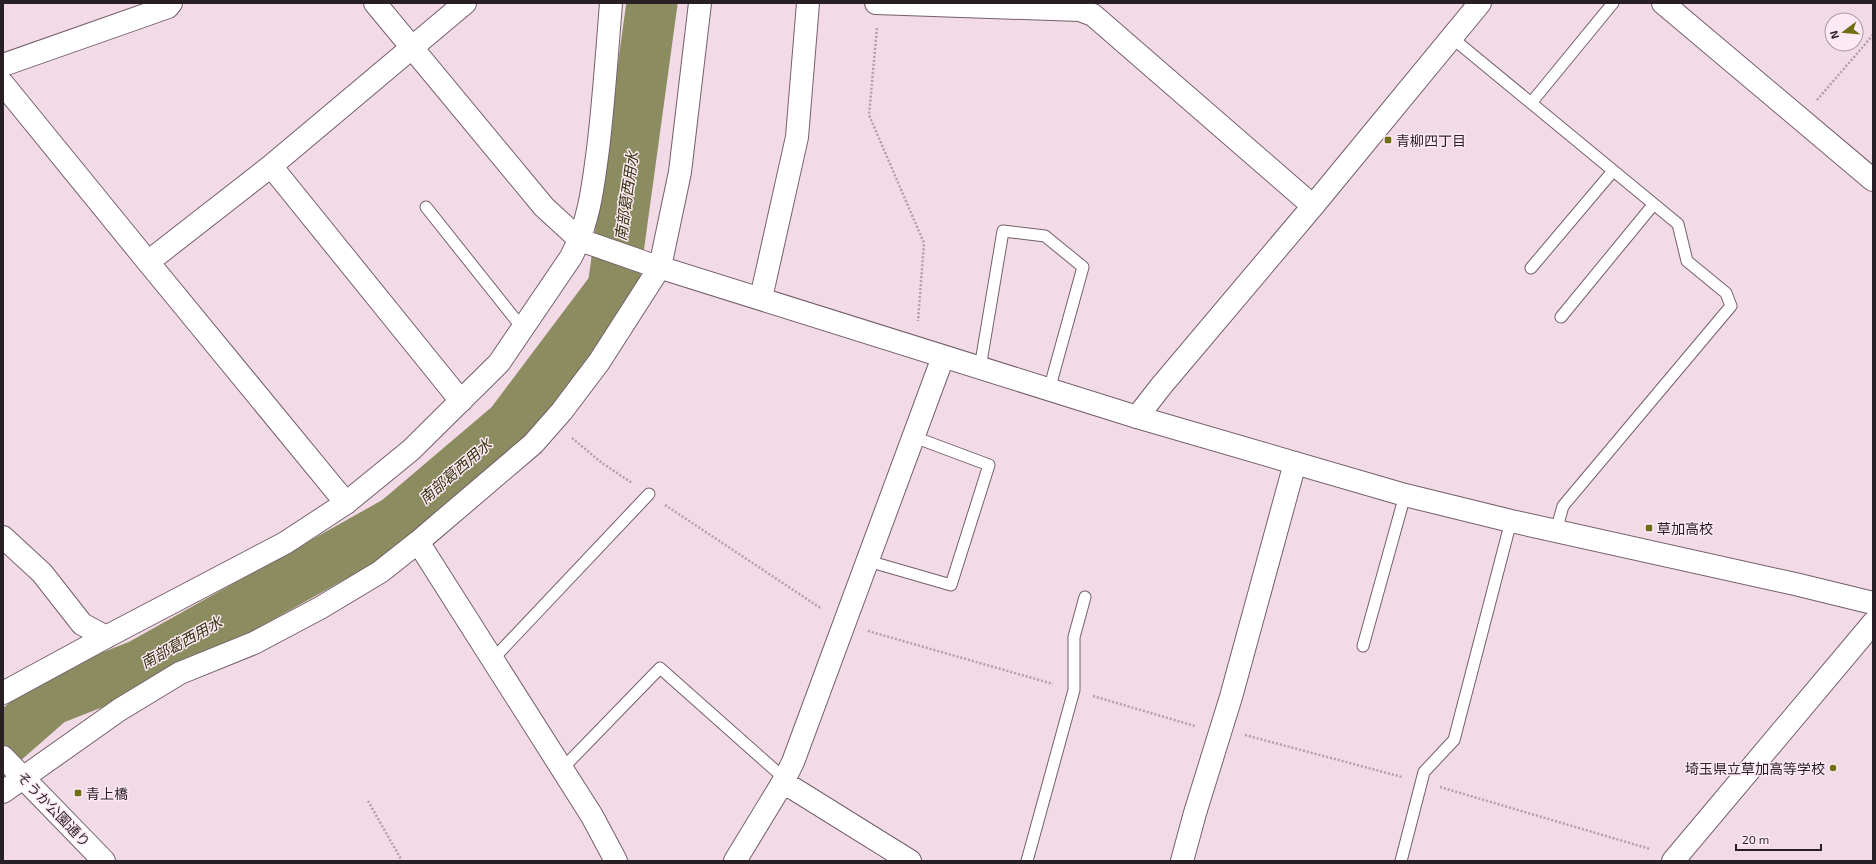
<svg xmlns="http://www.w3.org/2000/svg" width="1876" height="864" font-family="'Exo 2','Noto Sans JP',sans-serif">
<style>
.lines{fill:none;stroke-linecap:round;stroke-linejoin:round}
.river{stroke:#8b8d61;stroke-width:51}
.service-casing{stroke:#745f6b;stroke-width:13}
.minor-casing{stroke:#745f6b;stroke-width:24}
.tertiary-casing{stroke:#745f6b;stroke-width:24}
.path{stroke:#b39fa9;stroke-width:2.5;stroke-dasharray:2 2;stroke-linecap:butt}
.service{stroke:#fff;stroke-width:11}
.minor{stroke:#fff;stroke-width:22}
.tertiary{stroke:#fff;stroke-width:22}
.poi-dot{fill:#6e6f12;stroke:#fde9f4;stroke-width:1.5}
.labels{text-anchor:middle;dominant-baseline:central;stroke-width:3;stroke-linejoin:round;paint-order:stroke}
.poi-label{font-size:14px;fill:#281f24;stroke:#fde9f4;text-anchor:start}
.street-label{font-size:14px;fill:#281f24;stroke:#fde9f4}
.water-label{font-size:15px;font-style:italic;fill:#34340f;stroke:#fde9f4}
</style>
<rect width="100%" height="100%" fill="#f3dae7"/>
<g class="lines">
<path class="river" d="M3 742 51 700 140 665 397 521 510 425 613 288 652 3"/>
<g class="service-casing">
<path id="service" d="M1451 37 1678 224 1687 261 1726 293 1731 306 1563 506 1556 531
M1531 103 1613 3
M426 207 523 329
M1531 268 1613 171
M1561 317 1653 205
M980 368 1003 231 1045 236 1083 267 1049 390
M868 561 951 585 989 465 914 437
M1363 646 1405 495
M493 659 649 494
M562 769 660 668 785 779
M1027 861 1074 690V637L1085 597
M1401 861 1424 772 1454 740 1511 521"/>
</g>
<g class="minor-casing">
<path id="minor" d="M375 3 544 207 580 240
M876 3 1080 10 1093 15 1313 206
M1663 3 1873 180
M3 84 148 262 271 166 465 3
M271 166 461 401
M148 262 346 503
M761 298 797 137 808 3
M1137 417 1162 385 1313 206 1480 3
M3 537 42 573 82 624 106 637
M418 542 592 816 616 861
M783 782 910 861
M3 792 119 710 180 673 254 643 320 608 380 572 418 542 533 444 562 411 599 362 660 267 680 172 700 3
M735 861 783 782 793 762 943 357
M1182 861 1195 813 1231 697 1295 463"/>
</g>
<g class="tertiary-casing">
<path id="tertiary" d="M3 65 168 7 171 3
M580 240 649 264 1137 417 1405 495 1511 521 1795 584 1873 603
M3 693 106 637 285 543 346 503 411 450 499 363 571 257C589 223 593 187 598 149 604 100 607 52 611 3
M3 757 104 861
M1673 861 1873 623"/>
</g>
<path class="path" d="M877 28 869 115 924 243 918 321
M1817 100 1873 35
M572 438 602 463 632 483
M665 505 822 609
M868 631 1053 684
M1093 696 1195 726
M1245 735 1402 777
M1440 787 1650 849
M368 801 402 861"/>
<use href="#service" class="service"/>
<use href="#minor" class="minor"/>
<use href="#tertiary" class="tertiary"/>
</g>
<g class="poi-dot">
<rect x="1384" y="136" width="8" height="8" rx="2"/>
<rect x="1645" y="524" width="8" height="8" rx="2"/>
<circle cx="1833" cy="768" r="4"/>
<rect x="74" y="789" width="8" height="8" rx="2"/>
</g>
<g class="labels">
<g class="poi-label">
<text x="1396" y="140">青柳四丁目</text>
<text x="1657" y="528">草加高校</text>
<text x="1825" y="768" text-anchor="end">埼玉県立草加高等学校</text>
<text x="86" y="793">青上橋</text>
</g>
<g class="street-label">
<text transform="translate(54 809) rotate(46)">そうか公園通り</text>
</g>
<g class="water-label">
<text transform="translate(626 196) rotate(-82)">南部葛西用水</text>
<text transform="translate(455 471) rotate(-41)">南部葛西用水</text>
<text transform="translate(181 642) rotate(-29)">南部葛西用水</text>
</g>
</g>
<rect width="1876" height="864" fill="none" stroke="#281f24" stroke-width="8"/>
<g transform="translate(1844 32) rotate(254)"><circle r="19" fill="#fde9f4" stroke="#a898a1"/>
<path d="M0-3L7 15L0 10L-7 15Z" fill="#6e6f12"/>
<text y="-6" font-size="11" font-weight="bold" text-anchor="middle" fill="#281f24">N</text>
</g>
<path d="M1736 844v6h85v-6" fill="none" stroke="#281f24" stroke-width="2"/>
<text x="1742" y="844" font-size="12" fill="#281f24" stroke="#fde9f4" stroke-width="3" paint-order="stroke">20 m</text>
</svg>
